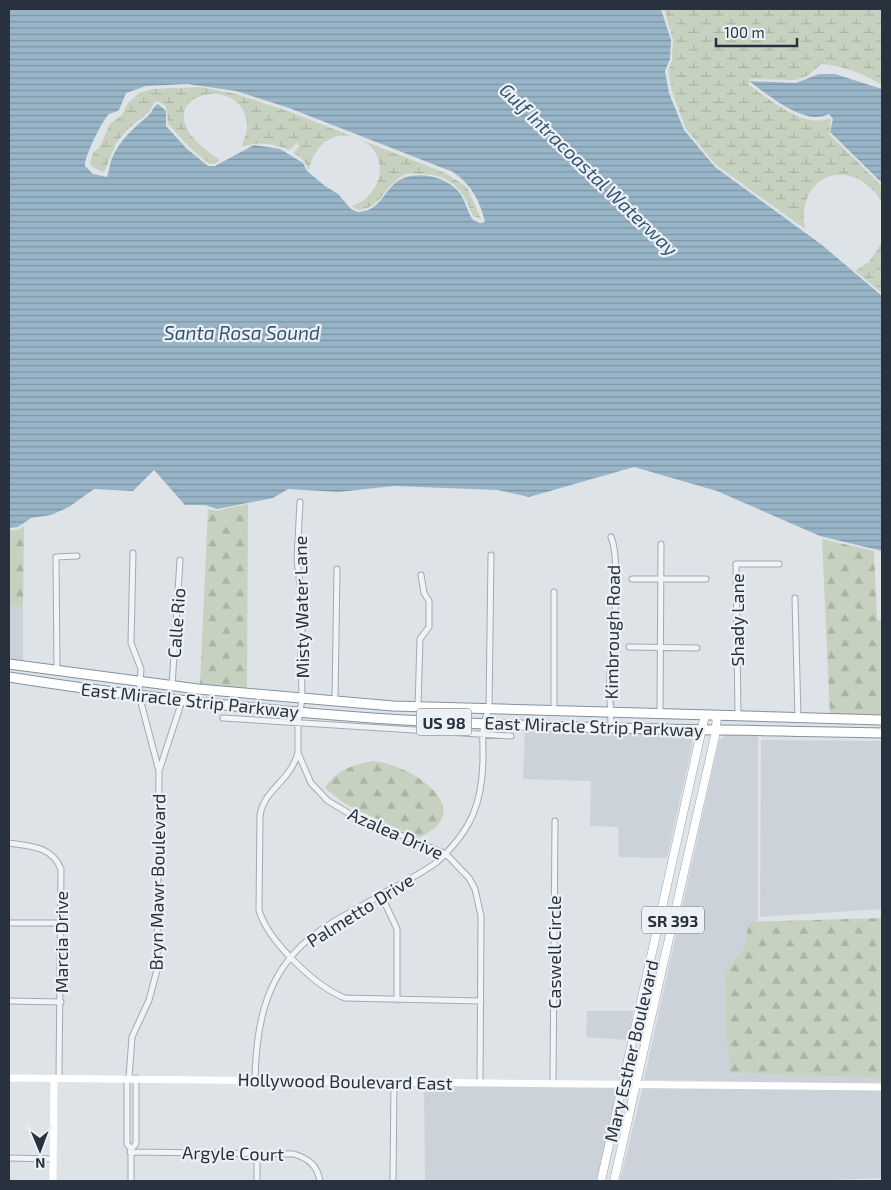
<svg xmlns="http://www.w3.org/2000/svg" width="891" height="1190" font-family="'Exo 2',sans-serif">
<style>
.built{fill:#ccd2d9}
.forest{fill:url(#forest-firs)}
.wetland{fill:url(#wetland-marsh)}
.water{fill:url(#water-rules);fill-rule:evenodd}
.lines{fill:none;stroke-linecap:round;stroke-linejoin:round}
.street-casing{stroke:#a3aab1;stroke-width:7}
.primary-casing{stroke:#9da8b3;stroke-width:9}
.highway-casing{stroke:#85929e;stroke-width:11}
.street{stroke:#f1f3f6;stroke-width:5}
.secondary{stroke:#fff;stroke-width:7}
.primary{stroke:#fff;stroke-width:8}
.highway{stroke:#fff;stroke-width:9}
.labels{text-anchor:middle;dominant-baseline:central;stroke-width:4.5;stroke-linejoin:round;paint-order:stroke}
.shield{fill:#edf1f5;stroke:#626b75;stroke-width:1}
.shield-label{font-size:16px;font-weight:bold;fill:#27323e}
.street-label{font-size:18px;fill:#27323e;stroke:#edf1f5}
.water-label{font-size:19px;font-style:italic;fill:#325572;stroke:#edf1f5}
</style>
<defs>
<pattern id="forest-firs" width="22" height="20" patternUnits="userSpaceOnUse" patternTransform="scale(1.25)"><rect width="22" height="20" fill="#c6d1bf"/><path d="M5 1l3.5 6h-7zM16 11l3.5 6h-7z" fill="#aab4a5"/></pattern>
<pattern id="wetland-marsh" width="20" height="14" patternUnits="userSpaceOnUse" patternTransform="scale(1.25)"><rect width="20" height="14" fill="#c6d1bf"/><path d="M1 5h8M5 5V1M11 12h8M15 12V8" fill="none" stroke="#aab4a5"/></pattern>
<pattern id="water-rules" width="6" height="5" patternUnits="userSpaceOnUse" patternTransform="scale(1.25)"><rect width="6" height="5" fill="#99b5c8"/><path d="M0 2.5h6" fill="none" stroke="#7d94a4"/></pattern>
</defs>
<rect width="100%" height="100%" fill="#dee3e7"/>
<path class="built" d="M9 606 23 607V661L9 659Z
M525 731 686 735 694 737 667 858 619 857 618 827 590 826 591 781 523 779Z
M725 735 758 736V922H749L744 947 725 972 726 1032 730 1073 882 1078V1084L644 1080 719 741Z
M761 740 882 741V909L760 917Z
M587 1011H633L628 1040 586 1037Z
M424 1085 618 1086 597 1181H425Z
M643 1087 882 1090V1178L798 1181H620Z"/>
<path class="forest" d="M248 504 247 690 200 685 208 509 216 511Z
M24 526 23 607 9 606V530H18Z
M822 539 874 551 877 620 882 621V717L830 716Z
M373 761C410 764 482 810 418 838L345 804 325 788C335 771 354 764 373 761Z
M882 918V1078L730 1073 726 1032 725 972 744 947 749 922Z"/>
<path class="wetland" d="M664 9H882V85C864 74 843 65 821 64L809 75 796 80 750 79 748 84C764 96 808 131 829 118L831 120 829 134 882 186V202C853 154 795 173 805 229L716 165 686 129 672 92 668 71 672 60 673 40Z
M201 87 236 94 288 111 445 173 467 187 481 219 473 216C464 190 449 173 421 174 415 174 407 172 402 176 385 186 380 209 358 210L351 206C364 202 373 194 378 180 392 137 322 111 309 170L304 161 294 153 299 146 297 143 289 150C274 143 257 141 242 147 243 141 246 135 247 129 249 64 124 98 220 160L215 164 208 163 188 146 168 124 166 106 157 101 154 103 149 112 128 129 116 143 104 173 91 166 90 161 94 152 100 146 110 124 122 115 128 103 139 93 153 89Z
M882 242V293L855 271 869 262Z"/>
<path class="water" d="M9 9H661L671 40 670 59 665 71 669 93 684 130 715 167 822 245 882 296V551L820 536 717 491 634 467 529 497 498 490 394 486 338 492 288 489 273 498 217 509 205 505H185L154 470 133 491 94 489 69 507 51 515 31 518 18 527 9 528ZM187 84 236 91 289 108 453 172C471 184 480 201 485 222L480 223 473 220C467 212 466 201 459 192 445 175 410 168 393 185 381 198 377 211 358 212L351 209 338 194 325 186 307 171 303 163 280 149 254 145 215 166H208L186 148 166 126V111L158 104C153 106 153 111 149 115 132 130 119 140 111 161 109 167 109 172 107 177L93 174 85 166C83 160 102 121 108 115 111 112 115 113 119 110L126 93 146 86Z
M819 74H835L882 89V183L830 132 833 119 829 114C806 127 768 95 749 81L796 83Z"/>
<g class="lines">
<g class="street-casing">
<path id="street" d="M300 502 297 560 303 609 301 649 302 699 298 723V753L311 783 328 801 350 814 446 854 469 878 475 889 481 916 480 1083
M611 537C621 559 613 649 610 676 609 693 611 710 611 727
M632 579H706
M554 592V711
M795 598 798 718
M629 647 697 648
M57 671 56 557 77 556
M172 686 180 560
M335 701 337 569
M418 707 420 639 429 627V601L424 593 421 575
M660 714 661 544
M738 716 736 564H779
M223 718 511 736
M298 753C289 783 265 788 260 815L259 910C267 940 316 987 345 998L481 1001
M159 771 182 701
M9 843C29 846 52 846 61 869L59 1078
M381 895 397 929V1000
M9 923H61
M9 1001 61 1002
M127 1078V1144L131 1149V1181
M129 1078 132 1037 149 1000 157 970 159 771 139 695 141 669 131 643 133 553
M255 1080C256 1021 267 968 318 932 339 917 363 906 384 893 402 883 421 874 437 862 472 830 483 802 483 755 483 740 481 723 489 710L491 555
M553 1083 555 821
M131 1149 136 1144V1078
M130 1152 294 1154C309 1159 317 1165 320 1181
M9 1158 53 1159
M257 1181V1153
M393 1181 394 1082"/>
</g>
<g class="primary-casing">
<path id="primary" d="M601 1181 705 715
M614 1181 715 736 717 716"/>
</g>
<g class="highway-casing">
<path id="highway" d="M9 664 198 689 393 706 882 720
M9 677C129 696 250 709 372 718 541 729 712 729 882 733"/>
</g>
<use href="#street" class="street"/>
<path class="secondary" d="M9 1078 882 1087
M53 1181 54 1078"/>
<use href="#primary" class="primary"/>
<use href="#highway" class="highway"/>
</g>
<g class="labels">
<g class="shield">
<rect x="416.5" y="708.5" width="55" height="27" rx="4"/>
<rect x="642" y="906.5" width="62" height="27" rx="4"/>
</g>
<g class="shield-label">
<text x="444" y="722">US 98</text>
<text x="673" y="920">SR 393</text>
</g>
<g class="street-label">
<text transform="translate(301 607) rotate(-91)">Misty Water Lane</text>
<text transform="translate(737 620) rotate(-90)">Shady Lane</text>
<text transform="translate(176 623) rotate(-86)">Calle Rio</text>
<text transform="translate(612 632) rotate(-89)">Kimbrough Road</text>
<text transform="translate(190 700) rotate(6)">East Miracle Strip Parkway</text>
<text transform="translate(594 726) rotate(2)">East Miracle Strip Parkway</text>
<text transform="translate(396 833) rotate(24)">Azalea Drive</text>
<text transform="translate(157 882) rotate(-89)">Bryn Mawr Boulevard</text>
<text transform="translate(360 910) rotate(-32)">Palmetto Drive</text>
<text transform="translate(61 942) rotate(-90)">Marcia Drive</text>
<text transform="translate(554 952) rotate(-90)">Caswell Circle</text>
<text transform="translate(631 1051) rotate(-77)">Mary Esther Boulevard</text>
<text transform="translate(345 1081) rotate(1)">Hollywood Boulevard East</text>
<text transform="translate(233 1153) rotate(1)">Argyle Court</text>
</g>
<g class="water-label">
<text transform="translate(589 169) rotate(44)">Gulf Intracoastal Waterway</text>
<text x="242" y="332">Santa Rosa Sound</text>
</g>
</g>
<rect width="891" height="1190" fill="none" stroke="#27323e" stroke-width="20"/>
<g transform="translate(40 1150) rotate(179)" stroke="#edf1f5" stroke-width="4" paint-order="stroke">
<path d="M0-4L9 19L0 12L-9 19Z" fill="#27323e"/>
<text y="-8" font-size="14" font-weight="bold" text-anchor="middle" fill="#27323e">N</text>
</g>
<path d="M716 38v8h81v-8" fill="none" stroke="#27323e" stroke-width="2.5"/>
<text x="724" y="38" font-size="15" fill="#27323e" stroke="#edf1f5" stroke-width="4" paint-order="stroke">100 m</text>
</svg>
